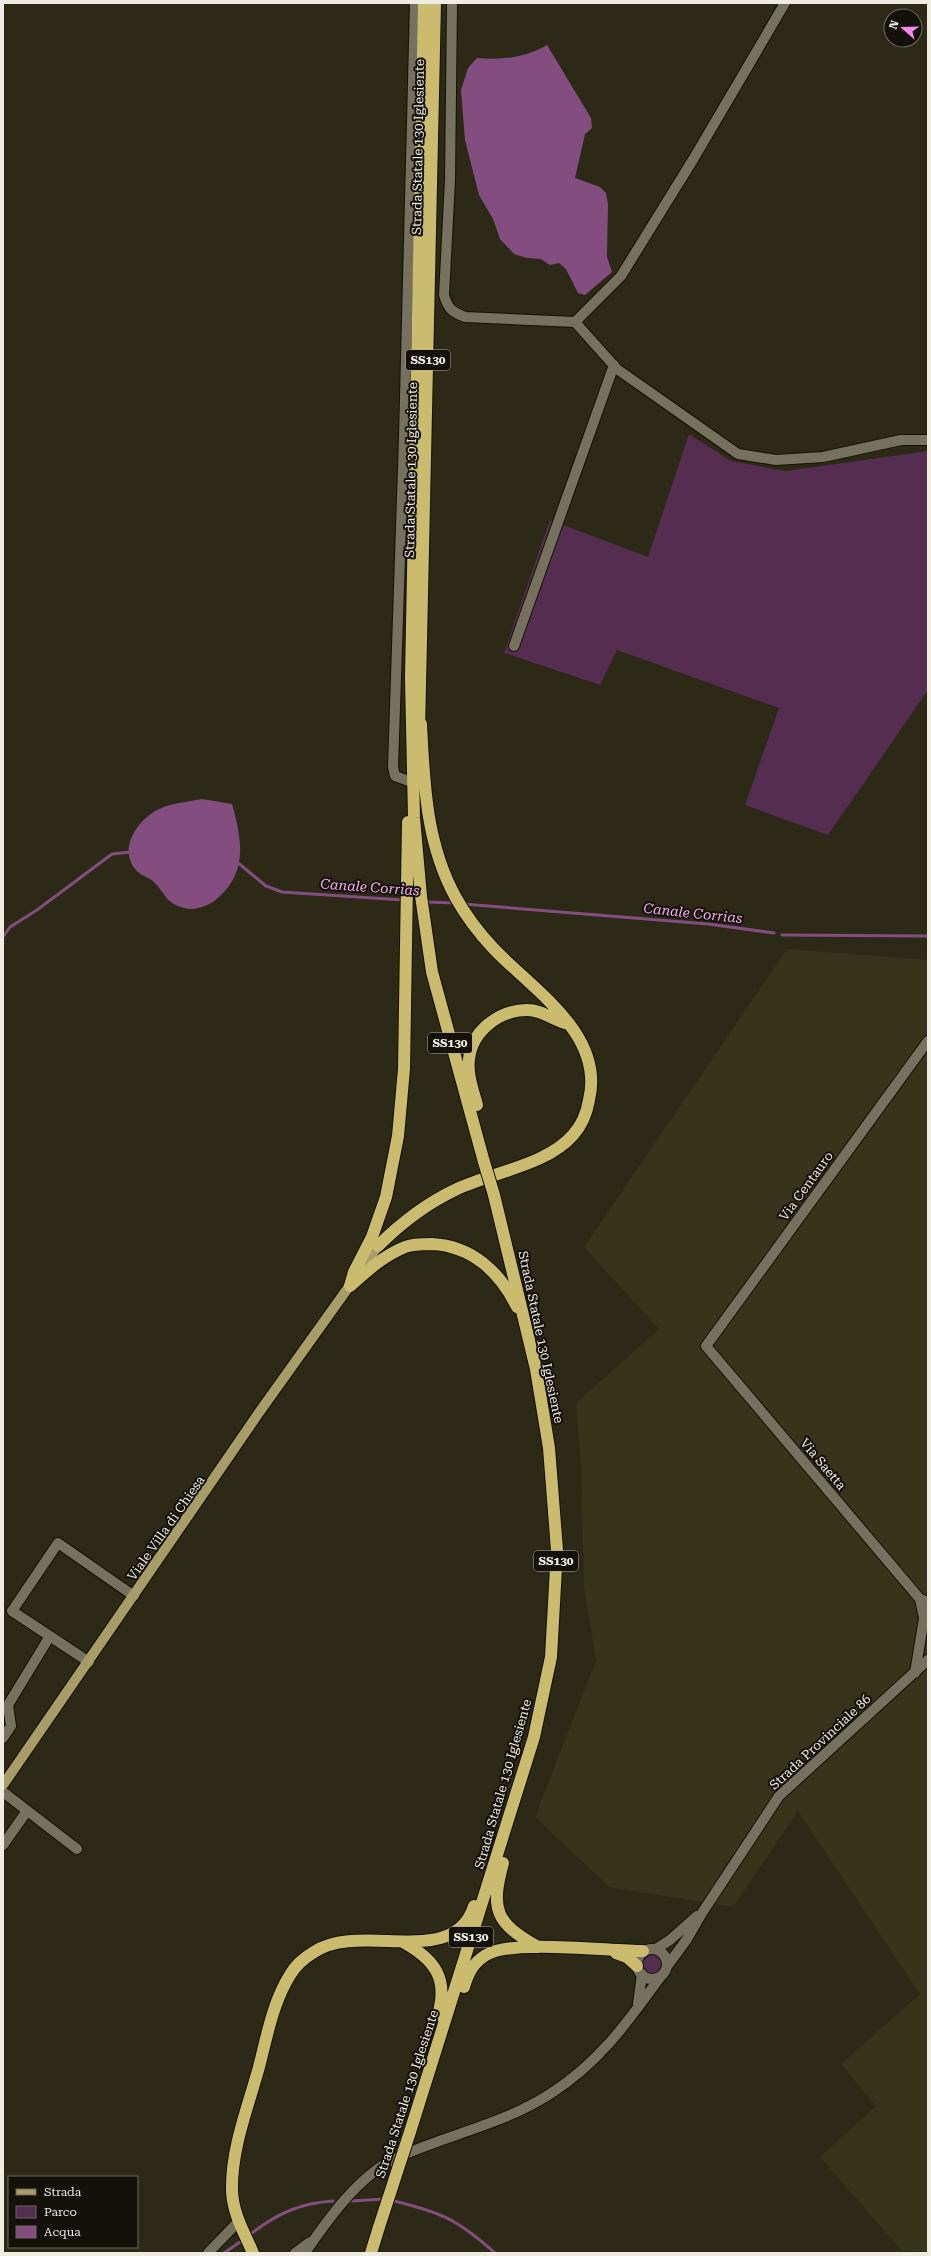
<svg xmlns="http://www.w3.org/2000/svg" width="931" height="2256" font-family="'Roboto Serif',serif">
<style>
.built{fill:#38331b}
.green{fill:#542d51}
.water{fill:#834d7f}
.lines{fill:none;stroke-linecap:round;stroke-linejoin:round}
.stream{stroke:#834d7f;stroke-width:3}
.minor-casing{stroke:#141103;stroke-width:12}
.major-casing{stroke:#141103;stroke-width:12}
.highway-casing{stroke:#141103;stroke-width:14}
.minor{stroke:#75715e;stroke-width:10}
.major{stroke:#a89d68;stroke-width:10}
.highway{stroke:#cabb6e;stroke-width:12}
.highway-bridge-casing{stroke:#141103;stroke-width:14;stroke-linecap:butt}
.highway-bridge{stroke:#cabb6e;stroke-width:12}
.labels{text-anchor:middle;dominant-baseline:central;stroke-width:4;stroke-linejoin:round;paint-order:stroke}
.shield{fill:#13110a;stroke:#adaba1;stroke-width:1}
.shield-label{font-size:12px;font-weight:bold;fill:#efede2}
.street-label{font-size:13px;fill:#efede2;stroke:#13110a}
.water-label{font-size:14px;font-style:italic;fill:#faabf3;stroke:#13110a}
</style>
<rect width="100%" height="100%" fill="#2c2917"/>
<path class="built" d="M787 949 928 960V2252L902 2251 820 2157 876 2106 841 2064 920 1994 798 1811 733 1907 609 1887 535 1817 596 1660 584 1588 581 1464 576 1403 659 1329 584 1247Z"/>
<path class="green" d="M689 434 731 461 786 471 928 451V690L828 835 745 805 779 708 617 650 600 685 504 653 550 520 648 557Z
M641 1964a12 12 0 1 1 24 0a12 12 0 1 1-24 0Z"/>
<path class="water" d="M547 45 591 118 592 128 585 134 575 178 600 187 606 193 608 204 607 257 612 272 585 295 578 293 566 269 559 263 550 265 541 259 527 258 514 254 500 239 493 219 479 195 465 140 461 90 468 68 477 58C503 60 524 58 547 45Z
M202 799 232 804C242 839 248 872 218 898 209 906 195 911 184 908 166 903 166 895 155 883 150 877 140 876 135 869 118 848 138 820 157 810 170 803 188 802 202 799Z"/>
<g class="lines">
<path class="stream" d="M237 862 266 886 282 892 403 900
M425 902 455 903
M463 904 708 924 774 933
M782 935 928 936
M3 937 10 927 37 910 112 854 131 852
M390 2200C440 2212 456 2218 495 2253
M352 2201 384 2199
M252 2233C278 2213 301 2203 333 2201
M224 2253 240 2242"/>
<g class="minor-casing">
<path id="minor" d="M452 3 450 180 444 295C448 309 452 312 465 317L575 322 617 369 738 454 776 460 823 457 901 440H928
M575 322 621 276 694 158 785 3
M514 646 614 365
M409 781 395 776 393 767 404 437 415 3
M928 1041 706 1346 920 1599 928 1602
M89 1662 12 1611 58 1543 134 1596
M915 1673 924 1618 920 1599
M3 1738 11 1726 8 1705 50 1636
M3 1792 77 1849
M3 1845 27 1811
M637 1964a15 15 0 1 1 30 0a15 15 0 1 1-30 0Z
M656 1949 670 1940 697 1916
M668 1965 687 1939 702 1913 779 1796 928 1660
M638 2004 642 1974
M208 2253 238 2222
M295 2253 310 2242
M305 2253C327 2220 358 2177 394 2159 445 2135 502 2125 550 2094 599 2063 627 2023 661 1976"/>
</g>
<g class="major-casing">
<path id="major" d="M3 1785 258 1414 378 1246"/>
</g>
<g class="highway-casing">
<path id="highway" d="M424 3 411 678 414 818 421 896 432 972 484 1162
M419 731 435 3
M477 1105C473 1090 467 1075 469 1059 472 1031 499 1010 527 1010 542 1010 551 1019 565 1023
M378 1246C401 1223 427 1203 457 1189 493 1172 547 1165 573 1135 582 1125 587 1112 589 1100 605 1034 533 990 493 948 479 933 466 916 456 898 426 844 424 784 421 724
M350 1286 354 1272 372 1237 386 1197 398 1136 404 1069 408 822
M350 1286C367 1271 383 1256 405 1247 412 1244 424 1244 432 1244 472 1246 500 1272 517 1307
M503 1863C490 1911 496 1923 538 1947
M403 1942C434 1959 449 1978 438 2015
M616 1953 627 1957 637 1966
M464 1987C468 1973 473 1963 486 1955 513 1939 607 1951 643 1951
M410 2132 534 1737 551 1657 557 1550 549 1448 536 1369 494 1195
M253 2253C244 2232 233 2214 232 2191 231 2149 248 2107 259 2067 267 2036 273 2002 290 1975 295 1966 304 1958 314 1952 361 1921 454 1970 474 1906
M371 2253 379 2227"/>
</g>
<use href="#minor" class="minor"/>
<use href="#major" class="major"/>
<use href="#highway" class="highway"/>
<g class="highway-bridge-casing">
<path id="highway-bridge" d="M484 1162 494 1195
M379 2227 410 2132"/>
</g>
<use href="#highway-bridge" class="highway-bridge"/>
</g>
<g class="labels">
<g class="shield">
<rect x="406" y="350" width="44" height="20" rx="3"/>
<rect x="428" y="1033" width="44" height="20" rx="3"/>
<rect x="534" y="1551" width="44" height="20" rx="3"/>
<rect x="449" y="1927" width="44" height="20" rx="3"/>
</g>
<g class="shield-label">
<text x="428" y="360">SS130</text>
<text x="450" y="1043">SS130</text>
<text x="556" y="1561">SS130</text>
<text x="471" y="1937">SS130</text>
</g>
<g class="street-label">
<text transform="translate(418 147) rotate(-89)">Strada Statale 130 Iglesiente</text>
<text transform="translate(411 470) rotate(-89)">Strada Statale 130 Iglesiente</text>
<text transform="translate(806 1186) rotate(-54)">Via Centauro</text>
<text transform="translate(541 1337) rotate(78)">Strada Statale 130 Iglesiente</text>
<text transform="translate(823 1464) rotate(50)">Via Saetta</text>
<text transform="translate(166 1528) rotate(-55)">Viale Villa di Chiesa</text>
<text transform="translate(820 1742) rotate(-43)">Strada Provinciale 86</text>
<text transform="translate(503 1784) rotate(-74)">Strada Statale 130 Iglesiente</text>
<text transform="translate(407 2094) rotate(-72)">Strada Statale 130 Iglesiente</text>
</g>
<g class="water-label">
<text transform="translate(370 887) rotate(4)">Canale Corrias</text>
<text transform="translate(693 913) rotate(6)">Canale Corrias</text>
</g>
</g>
<rect width="931" height="2256" fill="none" stroke="#efede2" stroke-width="8"/>
<rect x="8" y="2176" width="130" height="72" fill="#13110a" stroke="#6b6960"/>
<rect x="16" y="2189" width="20" height="6" fill="#a89d68" stroke="#6b6960"/>
<text x="44" y="2196" font-size="12" fill="#efede2">Strada</text>
<rect x="16" y="2206" width="20" height="12" fill="#542d51" stroke="#6b6960"/>
<text x="44" y="2216" font-size="12" fill="#efede2">Parco</text>
<rect x="16" y="2226" width="20" height="12" fill="#834d7f" stroke="#6b6960"/>
<text x="44" y="2236" font-size="12" fill="#efede2">Acqua</text>
<g transform="translate(903 28) rotate(290)"><circle r="19" fill="#13110a" stroke="#6b6960"/>
<path d="M0-3L7 15L0 10L-7 15Z" fill="#f589ee"/>
<text y="-6" font-size="11" font-weight="bold" text-anchor="middle" fill="#efede2">N</text>
</g>
</svg>
